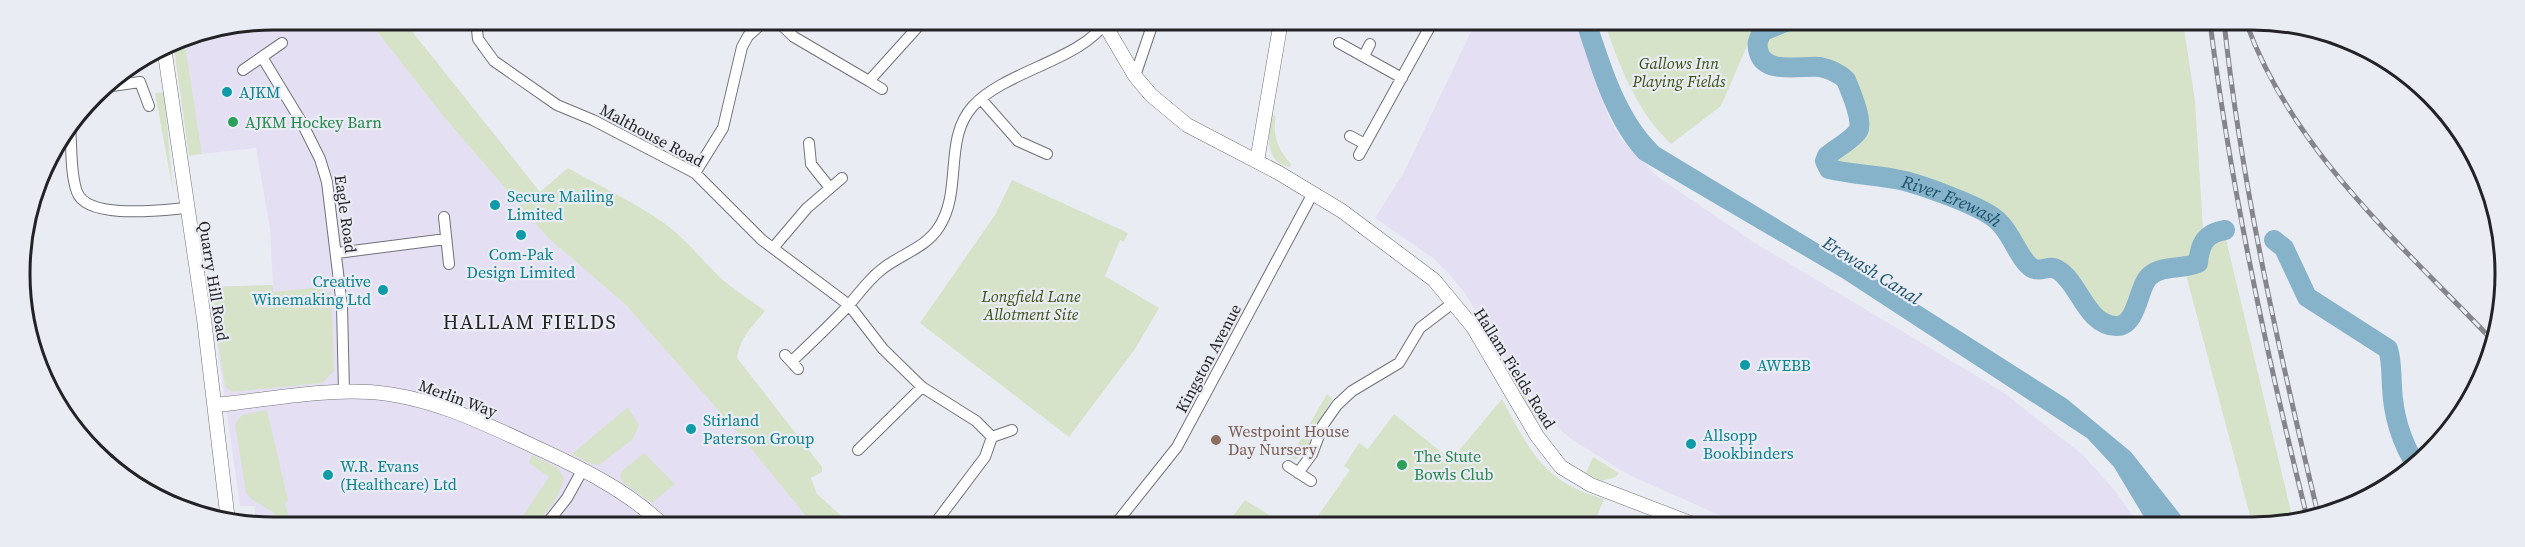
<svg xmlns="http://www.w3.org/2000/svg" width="2525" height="547" font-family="'Source Serif 4',serif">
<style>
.industrial{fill:#e5dff4}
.green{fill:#d6e3c9}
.water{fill:#87b3ca}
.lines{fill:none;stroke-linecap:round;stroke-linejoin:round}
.river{stroke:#87b3ca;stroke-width:20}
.minor-casing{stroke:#717279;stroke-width:12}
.tertiary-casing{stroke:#717279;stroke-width:15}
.minor{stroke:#fff;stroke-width:10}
.tertiary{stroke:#fff;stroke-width:14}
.rail-casing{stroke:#85868c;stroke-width:5}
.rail{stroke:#eaecf4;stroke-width:3;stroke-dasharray:9;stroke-linecap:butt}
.culture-dot{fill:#0f9aa8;stroke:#eaecf4;stroke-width:2}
.leisure-dot{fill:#2e9e5b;stroke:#eaecf4;stroke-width:2}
.education-dot{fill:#8d6e63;stroke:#eaecf4;stroke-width:2}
.labels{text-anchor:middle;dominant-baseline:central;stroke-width:4.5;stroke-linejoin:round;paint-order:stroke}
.park-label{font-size:16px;font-style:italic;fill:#395015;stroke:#eaecf4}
.culture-label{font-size:16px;fill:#0d838f;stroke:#eaecf4;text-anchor:start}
.leisure-label{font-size:16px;fill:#27864d;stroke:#eaecf4;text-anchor:start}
.street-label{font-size:16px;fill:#232326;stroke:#eaecf4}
.education-label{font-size:16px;fill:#785e54;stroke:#eaecf4;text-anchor:start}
.water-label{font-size:18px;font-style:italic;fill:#1c536c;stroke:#eaecf4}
.quarter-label{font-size:20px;letter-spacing:1.5px;fill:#232326;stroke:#eaecf4}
.rim{fill:none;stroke:#232326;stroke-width:3}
</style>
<rect width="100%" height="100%" fill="#eaecf4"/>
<path class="industrial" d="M274 20H368L444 117 548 238 626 305 739 434 814 526 257 525 254 506H240L209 287 273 285 270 229 256 148 202 154 184 37Z
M1476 21H1575L1609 118 1621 139 1658 177 1755 243 2003 392 2083 455 2116 492 2140 527H1746L1629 475 1571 439 1547 418 1529 394 1464 292 1450 275 1433 258 1375 218 1404 172Z"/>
<path class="green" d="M368 20H410L407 25 540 192 568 168C599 186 631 200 661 221 688 240 701 260 724 281 737 292 752 301 765 311 752 326 740 338 737 358L822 467V472L811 478 817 494 847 521 850 516 868 526H814L739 434 626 305 548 238 444 117Z
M1604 21H1778L1762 25 1753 32 1721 106 1671 144C1635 109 1620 67 1604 21Z
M1803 21 2183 22 2195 101 2203 228 2198 236 2195 260 2190 264 2152 267 2139 287 2126 317 2115 322 2109 320 2078 289 2067 264 2056 259 2034 263 2029 259 2012 227 1988 208 1908 179 1832 164V156L1870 128 1856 104 1848 74C1839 69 1830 64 1821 63 1801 59 1781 69 1764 56 1766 27 1783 33 1803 21Z
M184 37 202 154 189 156 173 41Z
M164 92 173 191 155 93Z
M1272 115 1276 116C1272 135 1278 150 1291 164L1290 167C1264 162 1268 135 1272 115Z
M1012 180 1128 233 1124 242 1120 240 1105 276 1159 308 1135 349 1069 437 920 323 995 215Z
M2225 235 2293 520 2268 527H2253L2186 275C2218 259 2200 254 2213 237Z
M273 285V292L323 287V293L331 292 334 371 322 383 232 392 225 386 209 287Z
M1493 348 1545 417 1536 420Z
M1327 394 1332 399 1316 426 1305 454 1294 460 1291 456Z
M1502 399C1531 452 1542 481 1604 499L1593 526H1311L1350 470 1344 466 1359 443 1368 449 1394 414 1451 460Z
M628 407 639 425 632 440 599 465 591 464 572 454Z
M267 410 288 500 285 503 291 525H281C275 505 252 506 246 492L235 424 242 415Z
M644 453 675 484 652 503 623 483 620 477 622 471Z
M532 455 558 468 564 478C560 497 547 513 532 526H516L549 477 529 463Z
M1593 457 1619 473 1616 477 1601 481 1586 473Z
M1245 500 1287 526H1225Z"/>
<path class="water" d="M1575 21H1596C1612 66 1624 112 1659 147L1913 301 2067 399 2131 452 2190 527H2150L2114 467 2087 438 1842 278 1639 159C1604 120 1592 70 1575 21Z"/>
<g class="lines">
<g class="river">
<path id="s1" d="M1788 21 1763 31C1758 39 1756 44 1759 53 1766 75 1803 65 1820 67 1829 69 1839 73 1846 80 1850 90 1864 122 1858 131 1851 141 1836 148 1827 156L1825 161 1829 169C1854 175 1880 175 1905 181 1927 187 1971 203 1990 215 2011 227 2018 260 2032 268 2041 273 2049 264 2058 270 2079 282 2086 325 2116 326 2136 327 2138 291 2147 279 2158 264 2183 270 2198 263 2200 244 2205 233 2225 230"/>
<path d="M2274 240 2284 248 2307 297 2388 349C2392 362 2391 373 2392 387 2393 413 2401 443 2416 464"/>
</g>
<g class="minor-casing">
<path id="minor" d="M476 20 478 39 494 61 557 105 593 120 695 173 762 240 849 305 883 349 922 387 976 421 992 437
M776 20 794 37 869 81 924 20
M1339 43 1402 78
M1364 56 1370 44
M262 57 302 123 320 159 327 182 342 306 344 392
M243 70 282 43
M1135 76 1154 20
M869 81 882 89
M105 87 140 82 149 106
M981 99 1018 141 1047 154
M70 127C72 147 70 173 77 192 87 220 162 210 186 208
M1350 136 1365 144
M809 143 811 164 830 188
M1359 155 1433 21
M695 173 723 128 742 47 748 36 766 20
M444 217 449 264
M773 248 807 208 842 178
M337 253 446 239
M785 355 798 369
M792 361C810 344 829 326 847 307 858 295 868 280 881 270 900 254 925 249 939 227 963 190 943 139 973 106 1006 70 1083 60 1107 20
M858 450 922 387
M1288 466 1311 481
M1298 473 1312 454 1323 425 1337 405 1352 391 1399 363 1420 328 1454 302
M545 526 567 498 583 469
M933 526 985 457 992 437 1012 430
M1114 526 1177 447 1313 193"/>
</g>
<g class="tertiary-casing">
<path id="tertiary" d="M1102 20 1135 76 1151 95 1187 125 1279 173 1342 211 1434 280 1473 327 1537 436 1561 467 1591 485 1698 526
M164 47 204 319 228 521
M1257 161 1281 21
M216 405C266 400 319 389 370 392 428 396 480 421 533 446 579 467 627 490 664 526"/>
</g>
<use href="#minor" class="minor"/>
<use href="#tertiary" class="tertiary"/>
<g class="rail-casing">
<path id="rail" d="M2210 22C2231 189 2266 353 2307 517
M2224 22C2242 188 2279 351 2318 514
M2246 22C2292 151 2401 244 2493 341"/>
</g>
<use href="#rail" class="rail"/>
</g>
<g class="culture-dot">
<circle cx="227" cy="92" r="6"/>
<circle cx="495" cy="205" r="6"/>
<circle cx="521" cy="235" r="6"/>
<circle cx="383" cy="290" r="6"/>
<circle cx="1745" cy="365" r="6"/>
<circle cx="691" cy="429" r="6"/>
<circle cx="1691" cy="444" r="6"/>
<circle cx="328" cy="475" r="6"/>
</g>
<g class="leisure-dot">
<circle cx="233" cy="122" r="6"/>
<circle cx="1402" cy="465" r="6"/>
</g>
<circle class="education-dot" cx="1216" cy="440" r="6"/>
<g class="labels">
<g class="park-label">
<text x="1679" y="63">Gallows Inn<tspan x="1679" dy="18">Playing Fields</tspan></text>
<text x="1031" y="296">Longfield Lane<tspan x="1031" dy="18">Allotment Site</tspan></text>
</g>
<g class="culture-label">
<text x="239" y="92">AJKM</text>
<text x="507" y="196">Secure Mailing<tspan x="507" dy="18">Limited</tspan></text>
<text x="521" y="254" text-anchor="middle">Com-Pak<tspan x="521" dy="18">Design Limited</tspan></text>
<text x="371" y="281" text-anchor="end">Creative<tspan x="371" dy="18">Winemaking Ltd</tspan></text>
<text x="1757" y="365">AWEBB</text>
<text x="703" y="420">Stirland<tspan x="703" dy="18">Paterson Group</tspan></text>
<text x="1703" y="435">Allsopp<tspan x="1703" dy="18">Bookbinders</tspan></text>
<text x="340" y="466">W.R. Evans<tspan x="340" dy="18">(Healthcare) Ltd</tspan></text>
</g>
<g class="leisure-label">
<text x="245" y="122">AJKM Hockey Barn</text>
<text x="1414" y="456">The Stute<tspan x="1414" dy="18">Bowls Club</tspan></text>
</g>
<g class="street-label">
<text transform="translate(652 135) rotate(28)">Malthouse Road</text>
<text transform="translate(346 214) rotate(82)">Eagle Road</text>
<text transform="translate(214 281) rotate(81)">Quarry Hill Road</text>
<text transform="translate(1208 358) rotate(-62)">Kingston Avenue</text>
<text transform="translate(1515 368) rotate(58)">Hallam Fields Road</text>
<text transform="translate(458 398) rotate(20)">Merlin Way</text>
</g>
<g class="education-label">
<text x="1228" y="431">Westpoint House<tspan x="1228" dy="18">Day Nursery</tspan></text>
</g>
<g class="water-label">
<text stroke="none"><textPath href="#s1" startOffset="382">River Erewash</textPath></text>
<text transform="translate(1872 270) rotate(32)">Erewash Canal</text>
</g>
<g class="quarter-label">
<text x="530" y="322">HALLAM FIELDS</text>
</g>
</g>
<path d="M0 0H2525V547H0ZM273 30H2252A243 243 0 0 1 2495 273V274A243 243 0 0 1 2252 517H273A243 243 0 0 1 30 274V273A243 243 0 0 1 273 30Z" fill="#eaecf4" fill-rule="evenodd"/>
<path class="rim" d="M273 30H2252A243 243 0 0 1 2495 273V274A243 243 0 0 1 2252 517H273A243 243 0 0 1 30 274V273A243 243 0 0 1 273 30Z"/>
</svg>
